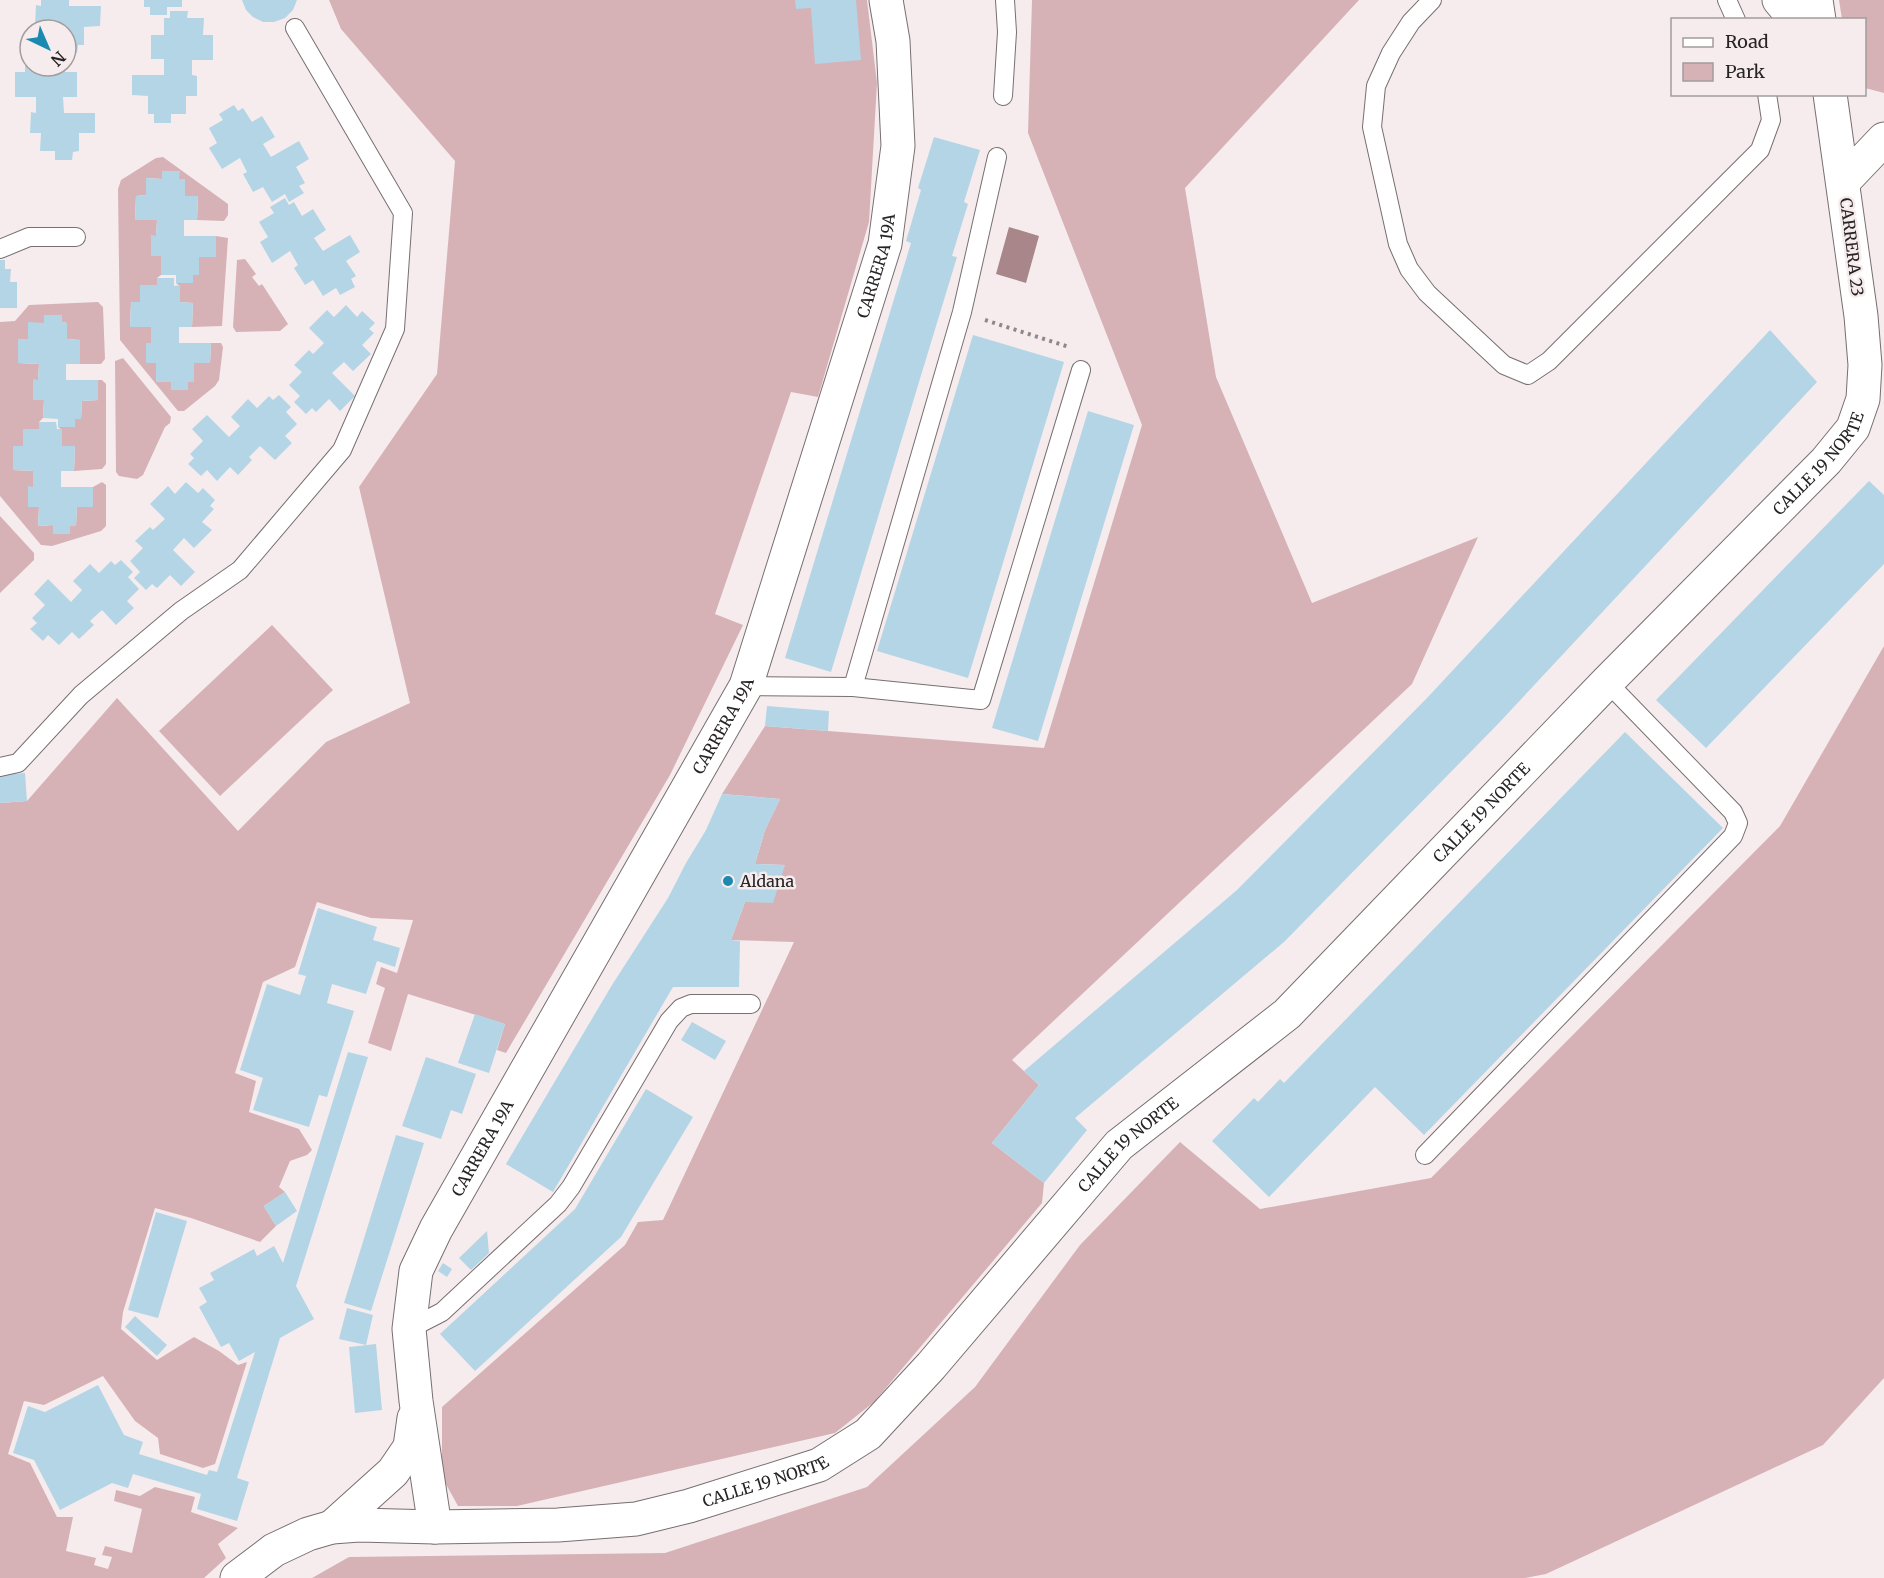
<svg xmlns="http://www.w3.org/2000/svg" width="1884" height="1578" font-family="Merriweather,serif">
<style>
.green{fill:#d6b2b7}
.water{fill:#a8868a}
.building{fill:#b4d5e5}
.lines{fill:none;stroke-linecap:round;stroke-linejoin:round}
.lane-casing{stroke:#776f70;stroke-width:20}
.street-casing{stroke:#776f70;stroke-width:35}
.path{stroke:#8f8889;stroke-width:4;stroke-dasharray:3 4.5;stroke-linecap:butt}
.lane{stroke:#fff;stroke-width:18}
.street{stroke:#fff;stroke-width:33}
.poi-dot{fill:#1c89b0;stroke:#f6ecee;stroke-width:2}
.labels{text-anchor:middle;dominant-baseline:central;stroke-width:5;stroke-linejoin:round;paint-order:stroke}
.street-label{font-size:16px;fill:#272424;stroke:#f6ecee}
.poi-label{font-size:16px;fill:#272424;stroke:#f6ecee;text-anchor:start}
</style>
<rect width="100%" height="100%" fill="#f6ecee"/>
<path class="green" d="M329 0H867L877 83 869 222 818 397 791 392 715 614 743 625 670 775 506 1053 497 1050 505 1024 408 994 391 1051 368 1043 385 988 376 984 381 967 397 973 413 920 371 918 317 902 295 967 263 982 235 1073 256 1081 249 1112 299 1129 312 1150 307 1155 290 1161 279 1187 285 1192 264 1206 276 1226 260 1242 191 1218 155 1208 123 1312 121 1329 157 1360 194 1337 219 1351 238 1365 247 1362 215 1464 203 1468 160 1454 158 1438 135 1421 103 1376 44 1405 24 1401 8 1454 30 1463 57 1517H73L66 1551 96 1558 94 1565 108 1569 112 1557 102 1555 105 1546 132 1553 142 1509 114 1501 116 1490 140 1496 155 1487 195 1497 191 1512 238 1528 218 1544 226 1558 204 1578H0V803L27 801 117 698 238 831 326 742 410 703 359 487 437 374 455 161 341 29Z
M1032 0H1359L1185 188 1216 377 1312 603 1478 537 1412 684 1012 1060 1039 1085 992 1143 1044 1183 1042 1203 874 1402 835 1433 517 1506H458L442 1477V1407L625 1245 638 1222 663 1220 794 942 731 940 745 902 785 865 755 864 765 830 780 799 722 794 765 726 1044 748 1142 425 1028 133Z
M1839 0H1884V93L1865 88 1864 20 1842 19Z
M163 157 228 204V215L224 221 197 220 198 196H185V179H179V171H163L162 179 146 178V195L136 196 135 220H157L156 236H152L151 256H161V275L157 278V285L140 302 131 303 130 326 151 327V343H146V363H156L171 382V390H188V382H194V363H210L211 343H221L223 347 219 380 215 386 184 411H178L120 340 118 189 121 180 156 158Z
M216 236 228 238 222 326 192 327 193 303 180 302V286L176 283H193V275L199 274V257L215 256Z
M245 259 256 274 252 277 259 286 262 284 288 324 280 331 236 332 233 327 237 260Z
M98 302 103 307 105 359 101 364H80V340L67 339V323L62 322 61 315H45L44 323H28V339L18 340V363L39 364 38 380H33V399L44 400 43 418 39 422V429H23V446L13 447V470L33 471V487H28V506L39 507 38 526 53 525V534H70V526L76 525 77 507H92L93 487 102 482 106 485V526L101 531 52 546 41 545 0 496V322L15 321 29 305Z
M123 358 171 417 170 423 165 427 143 475 137 479 119 476 116 472 115 361Z
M98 380H102L106 384V464L102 469 74 471 75 447 62 446V430L58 427H75V419L81 418 82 401 98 400Z
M0 516 34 553V560L0 593Z
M272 625 333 690 220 796 159 731Z
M1884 646V1378L1823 1445 1546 1574 1525 1578H312L349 1557 665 1553 867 1487 975 1387 1080 1245 1180 1142 1260 1209 1431 1178 1780 826Z"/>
<path class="water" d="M1009 227 1039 236 1026 283 996 274Z"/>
<path class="building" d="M41 0H69V6H101L100 26 84 27V45H78L77 53H66V30H46V26H35L36 5 41 6Z
M144 0H182V7H167V15H150V7H144Z
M242 0H297L293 10 285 18 274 22H263L253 17 246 10Z
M795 0H856L861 60 815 64 811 8 796 9Z
M170 11H188L187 18H204L203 35H213V60H192V75L197 76V96H186V114H171V123H154V114H148V96L132 95V75H164V59H151V35H164V18H170Z
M25 55H30V66H65V72H77V97H63L64 113H95V133H79V151L73 152 72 160H55V151H40L41 133H30L31 112 36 113V97H15V72H25Z
M234 105 238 111 243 108 252 122 262 116 275 137 263 144 271 157 299 141 309 159 296 167 305 183 299 186 304 193 289 202 285 194 272 202 263 187 253 192 243 174 247 172 240 158 222 169 209 148 217 143 209 128 223 120 219 114Z
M934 137 980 150 964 202 968 204 952 256 957 257 831 672 785 658 911 243 906 241 921 190 918 188Z
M162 171H180L179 179H185V196H198L197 220H184V236H216V257H199V275H193V283H176V275H161V256H151V235L156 236 157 220H135L136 196 146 195V178L162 179Z
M285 198 289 205 294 202 302 216 313 209 326 230 314 238 323 251 350 235 360 252 346 261 356 276 351 279 355 287 340 295 336 288 323 296 313 280 305 285 294 268 298 265 290 251 272 263 260 242 268 237 259 222 274 213 270 207Z
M0 260H5V269H11L10 282H17V308H0Z
M157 278H174V286L180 285V302L193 303 192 327H179V343H211L210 363H194V382H188V390H171V382H156V363H146V343H151V327H130L131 302H140V285H157Z
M346 305 357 317 362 311 375 323 369 329 374 333 362 345 371 354 353 371 344 362 332 373 355 396 340 411 329 399 316 412 312 408 306 414 294 402 300 396 289 385 302 372 294 365 309 350 313 354 324 343 309 328 327 310 334 317Z
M44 315H62V322L67 323V339L80 340V364H66V380H98V400L82 401 81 419H75V427H58V419L43 418 44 400H33V379L38 380 39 364 18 363V339H28V322L44 323Z
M1770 330 1817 382 1497 725 1284 942 1075 1118 1087 1130 1044 1183 992 1143 1039 1085 1024 1071 1237 890 1427 698Z
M973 335 1064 362 968 678 877 651Z
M279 395 291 407 286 412 297 424 285 436 292 443 275 460 260 446 249 457 252 460 238 475 230 467 217 481 207 470 201 476 188 464 194 458 190 454 203 441 192 429 207 415 229 437 240 426 231 417 248 399 257 408 269 396 273 400Z
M1088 411 1134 425 1038 741 992 728Z
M39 422H56L57 429H62V446H75L74 471H61V487H93V507H77L76 526H70V534H53V525L38 526 39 507H28V486L33 487V471L13 470V446H23V429H39Z
M1869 481 1884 495V564L1706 748 1656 700Z
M186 482 198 493 203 488 215 500 210 506 214 509 202 522 212 530 194 548 184 538 173 550 195 572 181 586 170 575 157 588 152 584 146 590 134 578 140 572 130 561 143 548 135 541 150 527 153 530 165 519 150 504 168 486 175 494Z
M121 560 133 572 128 577 139 589 127 601 134 608 116 625 102 610 90 621 94 625 79 639 72 632 59 645 48 635 43 641 30 629 37 623 32 618 45 605 34 594 48 579 71 602 82 590 73 581 90 564 99 573 111 561 115 565Z
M767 706 829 711 828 731 765 726Z
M1625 732 1723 828 1424 1135 1375 1087 1269 1197 1212 1141 1254 1098 1258 1102 1280 1079 1284 1083Z
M25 773 27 801 0 803V775Z
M722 794 780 799 765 830 755 864 785 865 773 903 745 902 731 940 740 941 739 987H673L553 1192 506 1164 612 985 668 898 686 863 706 830Z
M318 908 377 927 373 940 400 948 395 967 377 961 366 994 332 984 327 1003 354 1011 327 1097 319 1095 309 1127 253 1110 263 1078 240 1070 267 984 300 995 306 976 298 974Z
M475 1014 505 1024 489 1073 458 1063Z
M692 1022 726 1041 715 1060 681 1040Z
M348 1052 368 1057 296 1286 314 1319 280 1338 237 1478 249 1482 237 1521 197 1509 201 1494 133 1474 128 1488 112 1483 60 1510 34 1460 13 1453 28 1406 45 1412 98 1385 124 1435 143 1442 139 1454 207 1475 209 1470 217 1472 255 1352 239 1361 229 1343 221 1347 199 1307 207 1302 199 1288 214 1280 210 1273 254 1249 257 1256 274 1246 283 1263Z
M426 1057 476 1074 462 1114 451 1110 441 1139 402 1126Z
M646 1089 693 1117 621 1237 475 1371 440 1334 575 1209Z
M396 1135 424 1143 371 1311 344 1303Z
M285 1192 297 1211 276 1226 264 1206Z
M156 1212 187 1221 158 1318 128 1310Z
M487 1231 489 1253 471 1270 459 1258Z
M443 1263 452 1269 447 1277 438 1271Z
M347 1308 373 1315 366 1345 339 1339Z
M135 1316 167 1345 157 1356 125 1327Z
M376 1344 382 1410 355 1413 349 1347Z"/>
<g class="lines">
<g class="lane-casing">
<path id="lane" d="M1432 0 1411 22 1391 53 1376 86 1372 127 1398 244 1409 269 1427 293 1504 365 1528 375 1549 361 1760 150 1771 120 1767 94
M1727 0 1736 20
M1003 96 1007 32 1005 0
M0 249 29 237H76
M746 686 853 687 981 700 1081 370
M853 687 962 312 997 157
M0 767 18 763 81 695 181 611 240 570 342 450 395 329 403 213 295 28
M1425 1155 1733 836 1738 823 1733 812 1607 682
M409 1329 442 1312 558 1204 571 1187 669 1021 681 1008 691 1004H751"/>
</g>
<g class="street-casing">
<g id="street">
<path d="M1779 0 1796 20"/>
<path d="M1816 0 1819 20"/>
<path d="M1843 182 1884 139"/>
<path d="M332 1527 393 1472 410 1447 414 1418"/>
<path id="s1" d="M435 1527 416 1401 409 1329 416 1271 436 1229 746 686 885 244 898 146 893 41 886 0"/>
<path id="s2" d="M237 1578 274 1550 308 1534 332 1527 359 1525 435 1527 558 1525 636 1519 689 1506 819 1465 868 1434 931 1366 1119 1145 1287 1014 1607 682 1826 461 1853 428 1863 399 1865 365 1861 316 1830 94"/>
</g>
</g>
<path class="path" d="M985 320 1069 347"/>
<use href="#lane" class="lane"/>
<use href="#street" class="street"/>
</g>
<circle class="poi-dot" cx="728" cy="881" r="6"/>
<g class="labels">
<g class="street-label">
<text transform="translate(1852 247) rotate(83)">CARRERA 23</text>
<text stroke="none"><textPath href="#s1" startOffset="1370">CARRERA 19A</textPath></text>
<text stroke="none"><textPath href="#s2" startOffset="2024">CALLE 19 NORTE</textPath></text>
<text stroke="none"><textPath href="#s1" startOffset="884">CARRERA 19A</textPath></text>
<text stroke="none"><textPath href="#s2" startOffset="1538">CALLE 19 NORTE</textPath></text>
<text stroke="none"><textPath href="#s2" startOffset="1052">CALLE 19 NORTE</textPath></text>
<text stroke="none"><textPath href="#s1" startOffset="398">CARRERA 19A</textPath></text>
<text stroke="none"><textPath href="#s2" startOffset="548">CALLE 19 NORTE</textPath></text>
</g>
<g class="poi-label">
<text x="740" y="881">Aldana</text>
</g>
</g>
<rect x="1671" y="18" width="195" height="78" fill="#f6ecee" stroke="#a39c9d" stroke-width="1.5"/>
<rect x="1683" y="38" width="30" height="9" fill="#ffffff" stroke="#a39c9d" stroke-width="1.5"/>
<text x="1725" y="48" font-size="18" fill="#272424">Road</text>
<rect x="1683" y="63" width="30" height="18" fill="#d6b2b7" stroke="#a39c9d" stroke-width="1.5"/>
<text x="1725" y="78" font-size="18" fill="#272424">Park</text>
<g transform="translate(48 48) rotate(136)"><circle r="28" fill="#f6ecee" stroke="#a39c9d" stroke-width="1.5"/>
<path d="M0-4.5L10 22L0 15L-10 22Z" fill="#1c89b0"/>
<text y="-9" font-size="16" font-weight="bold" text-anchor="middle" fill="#272424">N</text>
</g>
</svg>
